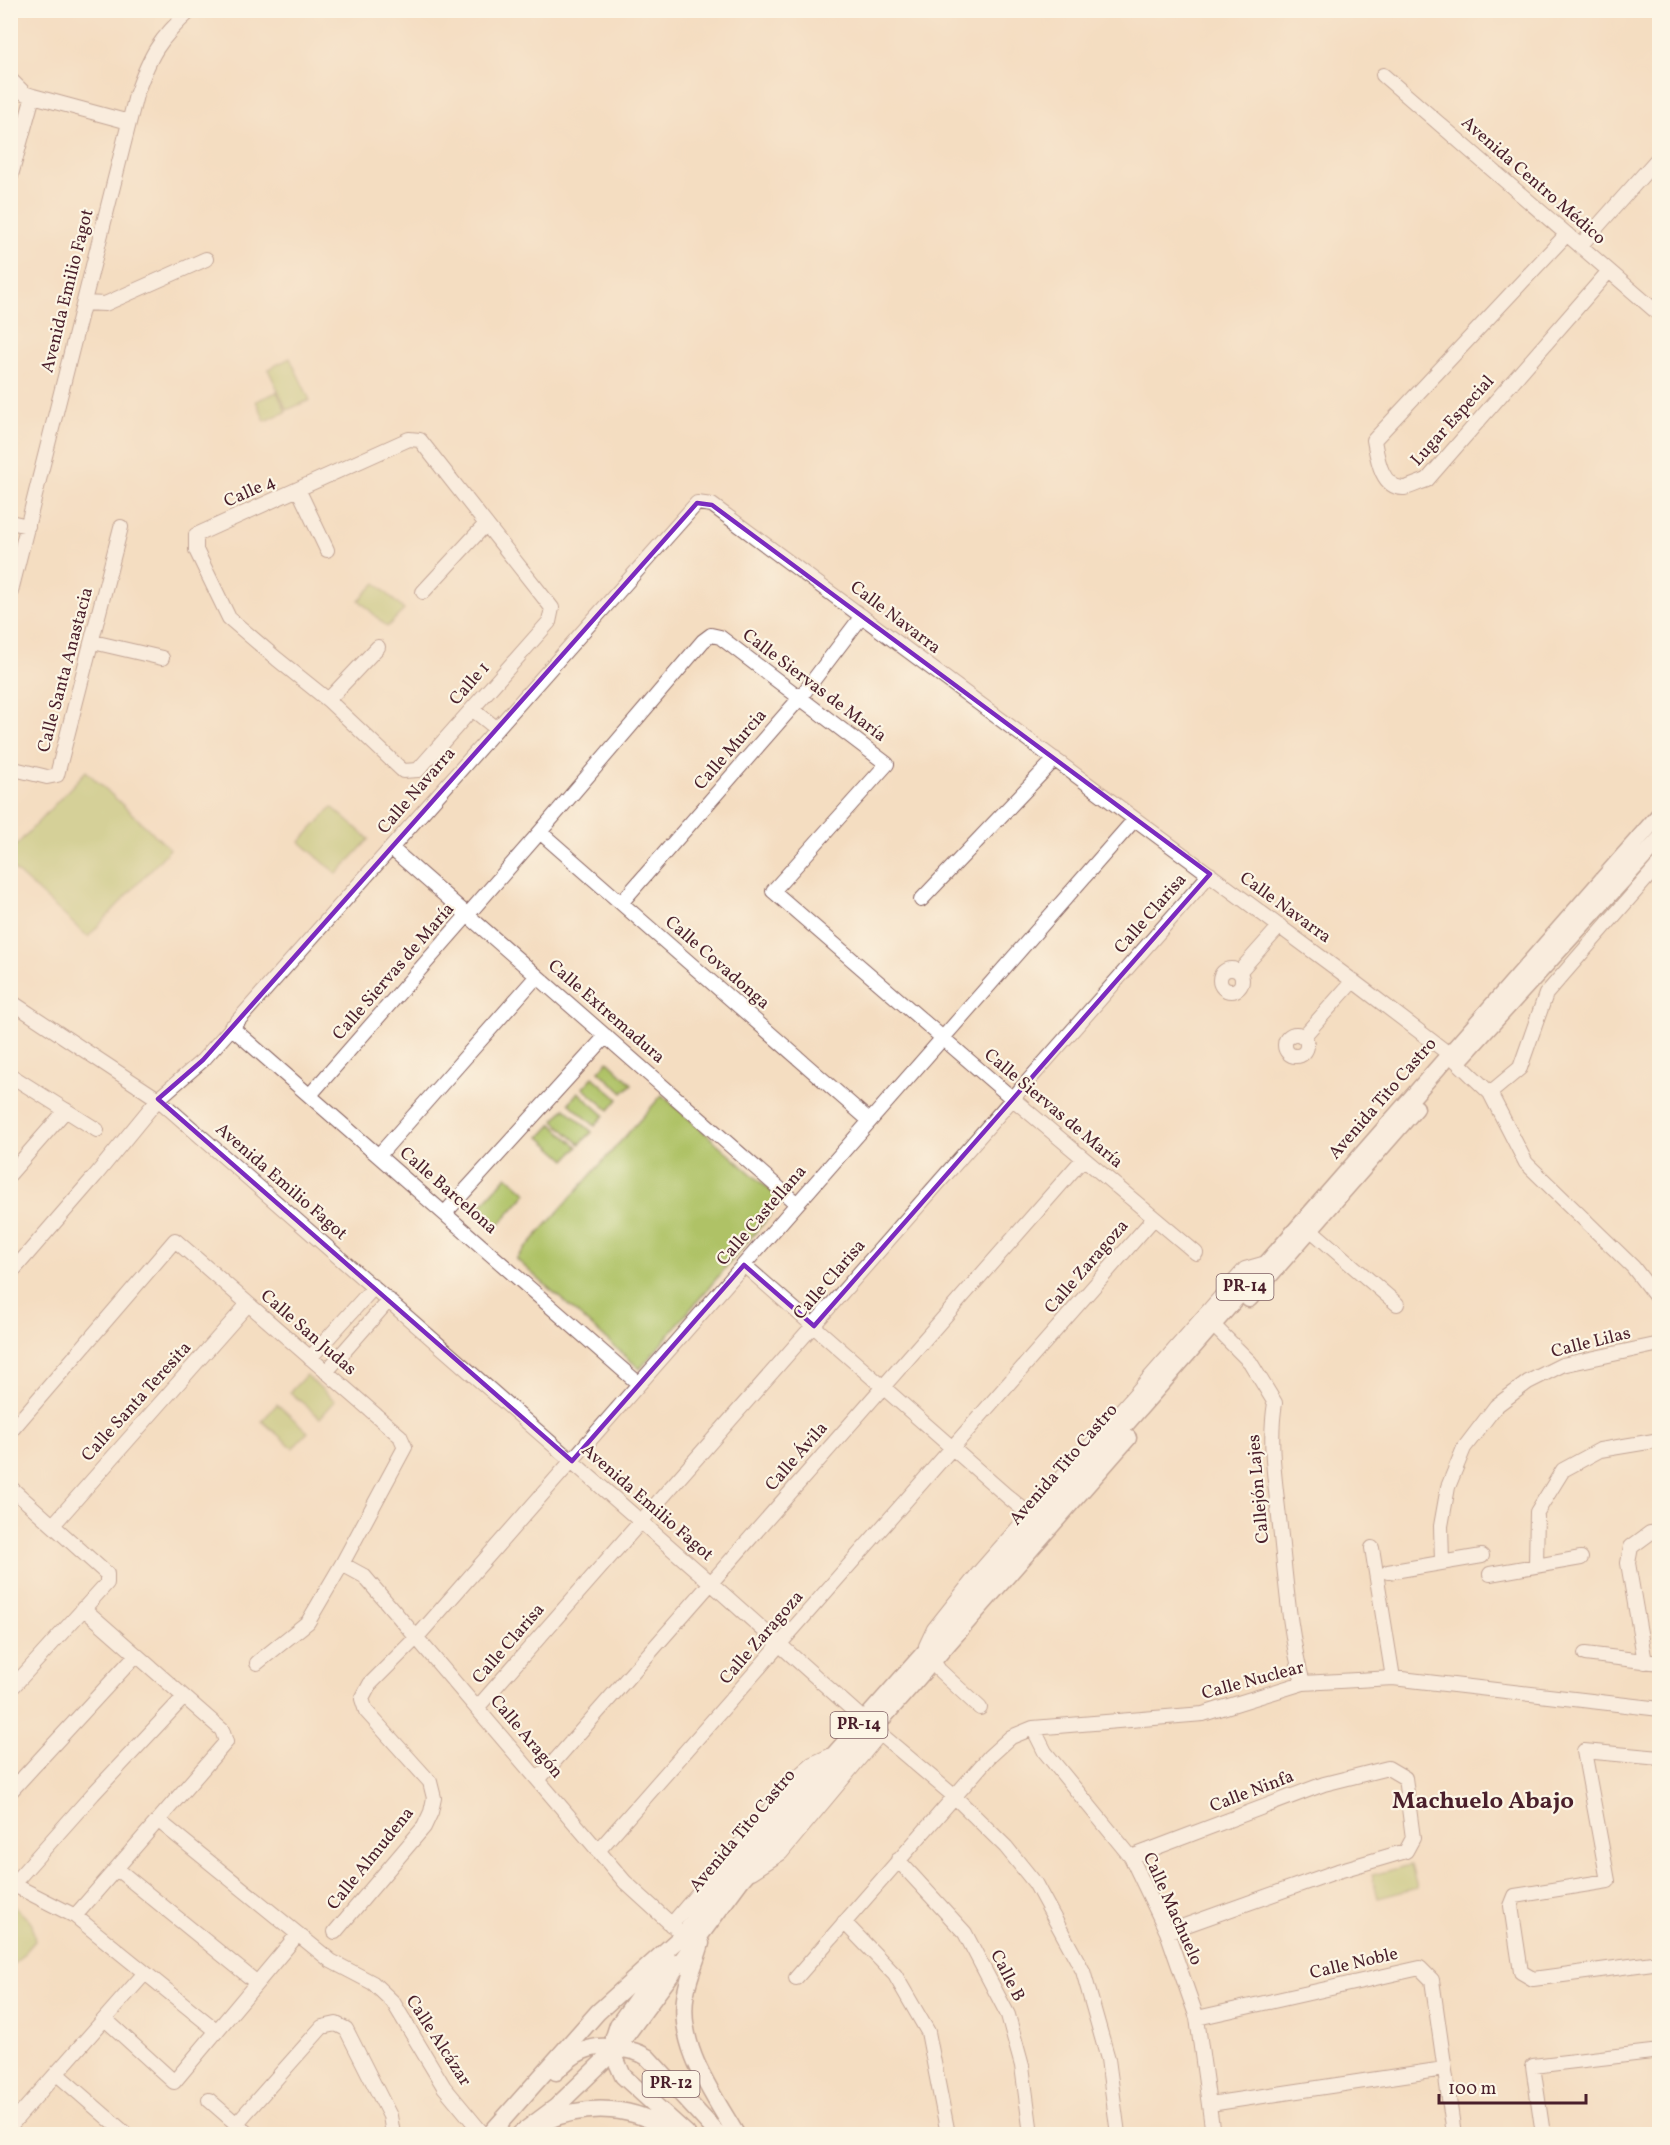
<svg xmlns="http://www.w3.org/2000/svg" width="1670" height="2145" font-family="Vollkorn,serif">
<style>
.green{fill:#afc266;stroke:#7c7048;stroke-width:1.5}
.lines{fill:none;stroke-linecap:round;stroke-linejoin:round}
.minor-casing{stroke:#866260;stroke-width:16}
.major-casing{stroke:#866260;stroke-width:19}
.minor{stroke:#fff;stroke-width:14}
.major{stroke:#fff;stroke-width:16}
.marked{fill:none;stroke:#7b2cbf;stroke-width:4.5;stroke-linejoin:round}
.labels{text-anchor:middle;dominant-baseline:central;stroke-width:4.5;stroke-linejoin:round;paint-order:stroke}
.shield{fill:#fcf5e5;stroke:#7f5f63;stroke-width:1.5}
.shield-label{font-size:16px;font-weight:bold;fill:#4a1f2b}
.street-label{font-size:18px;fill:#4a1f2b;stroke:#fcf5e5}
.district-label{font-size:24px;font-weight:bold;fill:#4a1f2b;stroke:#fcf5e5}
</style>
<rect width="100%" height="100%" fill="#fcf5e5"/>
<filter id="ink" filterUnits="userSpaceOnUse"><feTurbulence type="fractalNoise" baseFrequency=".0167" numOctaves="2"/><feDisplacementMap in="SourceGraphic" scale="12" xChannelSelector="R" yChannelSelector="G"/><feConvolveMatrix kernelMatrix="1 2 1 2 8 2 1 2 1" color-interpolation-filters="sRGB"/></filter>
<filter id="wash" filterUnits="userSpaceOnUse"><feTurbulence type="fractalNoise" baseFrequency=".008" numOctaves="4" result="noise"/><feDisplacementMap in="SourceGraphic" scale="24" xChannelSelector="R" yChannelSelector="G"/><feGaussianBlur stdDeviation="1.35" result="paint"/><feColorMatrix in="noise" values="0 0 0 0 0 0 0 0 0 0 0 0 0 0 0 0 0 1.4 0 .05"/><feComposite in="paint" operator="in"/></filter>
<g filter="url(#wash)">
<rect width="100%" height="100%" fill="#f4ddc1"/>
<path class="green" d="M290 358 310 400 287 410 268 369Z
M277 392 286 412 265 421 256 401Z
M376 583 404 610 387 627 359 600Z
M86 771 170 849 88 937 10 866 11 851Z
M332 807 369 839 337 874 300 842Z
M608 1061 632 1084 623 1093 599 1071Z
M593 1077 618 1099 609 1110 583 1088Z
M578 1092 604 1115 595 1126 569 1103Z
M662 1095 782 1201 640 1369 516 1259Z
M565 1108 592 1132 580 1144 554 1121Z
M552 1124 578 1147 566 1160 540 1137Z
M507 1176 527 1193 497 1227 477 1210Z
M306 1375 335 1401 320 1418 290 1392Z
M277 1404 308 1432 293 1448 262 1421Z
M1411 1865 1417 1888 1378 1898 1372 1875Z
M11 1903 32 1923 35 1941 11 1968Z"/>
</g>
<g filter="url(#ink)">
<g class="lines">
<g class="minor-casing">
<path id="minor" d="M1383 75 1660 315
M10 79 24 93 33 96 129 122
M10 179 33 96
M1567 234 1374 440C1377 456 1381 489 1404 488 1411 487 1420 482 1427 480L1609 271
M1580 246 1660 156
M84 303 105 304 206 259
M409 439 420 440 552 608 549 622 418 770 403 771 328 700 277 659 229 618 196 550V535Z
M298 489 327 550
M10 522 28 526
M423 592 485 525
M10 595 136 95C150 55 159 39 191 10
M93 642 162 658
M328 700 378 647
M472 709 496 728
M10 768 47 777 57 775 121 527
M540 832 870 1121
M391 848 797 1204
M921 900 1055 759
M621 903 799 699 862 616
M1220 980a11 11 0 1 1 22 0a11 11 0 1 1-22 0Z
M1239 972 1280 926
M10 1001 158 1099 711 1583 864 1720 955 1797 1006 1847 1035 1883 1083 1971 1108 2059 1118 2134
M231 1027 639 1384
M1285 1045a11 11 0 1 1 22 0a11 11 0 1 1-22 0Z
M1303 1037 1353 981
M10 1075 97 1130
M1490 1093 1520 1068 1546 994 1660 863
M310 1095 540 832 703 641 711 635 720 637 887 764 773 891 1013 1099 1196 1253
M379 1155 537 976
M10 1174 66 1110
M445 1213 606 1036
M1311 1230 1397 1304
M744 1265 1007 1496 1030 1515 1037 1518
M10 1274 95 1176 158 1099 203 1060 697 503 712 505 1353 981 1449 1054 1490 1093 1526 1163 1633 1267 1660 1302
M1206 1318 1250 1362 1275 1403C1268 1444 1276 1486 1280 1527 1286 1579 1289 1633 1303 1683
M310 1358 374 1287
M326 1372 389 1300
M10 1432 175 1240 400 1436 405 1447 342 1564 308 1622 257 1663
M10 1487 107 1574V1583L10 1690
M53 1525 248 1304
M1372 1548 1393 1678
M1442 1562 1441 1526 1448 1487 1464 1448 1496 1406 1528 1382 1562 1365 1660 1344
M342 1564 364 1576 625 1882 683 1935
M1536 1566 1537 1512 1563 1470 1600 1450 1660 1440
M1388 1572 1482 1556
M1490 1574 1581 1558
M926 1646 934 1629 980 1571 1237 1278 1245 1269 1266 1263
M1585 1654 1660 1663
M933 1661 939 1670 980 1708
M1645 1662 1628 1563 1631 1547 1650 1533 1660 1532
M477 1708 1210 874
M1033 1728 1045 1752 1131 1857 1167 1932 1197 2018 1213 2134
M1660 1758 1584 1751 1608 1881 1515 1896 1511 1906 1521 1972 1533 1979 1660 1962
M538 1780 1083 1159
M10 1792 136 1655
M159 1821 331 1961 373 1983 393 2002 444 2087 483 2134
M598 1851 1154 1218
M1131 1857 1324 1784 1388 1768 1405 1778 1413 1838 1406 1851 1338 1871 1167 1932
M898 1860 965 1933 1008 2015 1022 2066 1031 2134
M117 1869 257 1983
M752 1872 781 1853 880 1734
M10 1883 75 1916 217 2031
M13 1884 93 1794 184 1697
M75 1916 226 1742 222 1730 83 1608
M844 1922 895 1975 928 2032 948 2134
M671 1925 797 1777 812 1764 832 1755
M335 1932 424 1827 431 1812 434 1798 430 1782 366 1711 362 1699 370 1684 417 1637 1135 819
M796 1978 989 1757 1011 1737 1033 1728 1203 1714 1303 1683 1393 1678 1660 1709
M1197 2018 1420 1968 1432 1980 1454 2134
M105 2019 174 2082 298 1934
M57 2074 126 2134
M209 2100 248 2134
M1210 2104 1444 2069
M236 2124 322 2027 336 2024 346 2029 390 2116 393 2134
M10 2126 145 1973
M1543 2134 1533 2066 1660 2051"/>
</g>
<g class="major-casing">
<path id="major" d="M1459 1060 1660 839
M1249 1299 1416 1108
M701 1943C697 1959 689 1975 686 1992 676 2044 711 2091 736 2134
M667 1957 618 2025 614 2037 616 2060 623 2076 687 2134
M556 2072C573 2053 591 2043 615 2048 630 2051 633 2049 647 2057L718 2134
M546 2121C589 2103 634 2106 672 2132
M490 2134 598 2012 683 1935 730 1872 1042 1520 1660 814
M520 2134 556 2107 616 2049 741 1880 1128 1438"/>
</g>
<use href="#minor" class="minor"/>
<use href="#major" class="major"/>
</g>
</g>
<path d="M0 0H1670V2145H0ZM697 503 712 505 1210 874 814 1326 744 1265 572 1461 158 1099 203 1060Z" fill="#f4ddc1" fill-opacity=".55" fill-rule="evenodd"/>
<path class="marked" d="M697 503 712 505 1210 874 814 1326 744 1265 572 1461 158 1099 203 1060Z"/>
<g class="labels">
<g class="shield">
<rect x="1216.5" y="1274" width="57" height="26" rx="4.5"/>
<rect x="830.5" y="1712" width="57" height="26" rx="4.5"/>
<rect x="642.5" y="2071" width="57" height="26" rx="4.5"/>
</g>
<g class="shield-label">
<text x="1245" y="1287">PR-14</text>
<text x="859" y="1725">PR-14</text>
<text x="671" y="2084">PR-12</text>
</g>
<g class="street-label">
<text transform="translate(1533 181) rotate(41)">Avenida Centro Médico</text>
<text transform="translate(68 291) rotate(-76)">Avenida Emilio Fagot</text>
<text transform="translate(1453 421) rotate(-48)">Lugar Especial</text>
<text transform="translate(250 492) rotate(-24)">Calle 4</text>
<text transform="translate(895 618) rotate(37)">Calle Navarra</text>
<text transform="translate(66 670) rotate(-75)">Calle Santa Anastacia</text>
<text transform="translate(470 684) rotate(-49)">Calle 1</text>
<text transform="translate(814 686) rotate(37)">Calle Siervas de María</text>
<text transform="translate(731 750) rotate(-49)">Calle Murcia</text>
<text transform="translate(417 791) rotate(-49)">Calle Navarra</text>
<text transform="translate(1285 908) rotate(36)">Calle Navarra</text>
<text transform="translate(1151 914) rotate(-49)">Calle Clarisa</text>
<text transform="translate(717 963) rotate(41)">Calle Covadonga</text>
<text transform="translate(394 972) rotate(-49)">Calle Siervas de María</text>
<text transform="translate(606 1012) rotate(41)">Calle Extremadura</text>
<text transform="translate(1383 1099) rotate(-49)">Avenida Tito Castro</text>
<text transform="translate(1053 1109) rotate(40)">Calle Siervas de María</text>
<text transform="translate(281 1182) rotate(41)">Avenida Emilio Fagot</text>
<text transform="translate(448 1191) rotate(41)">Calle Barcelona</text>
<text transform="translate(762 1216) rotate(-49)">Calle Castellana</text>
<text transform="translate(1087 1267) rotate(-49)">Calle Zaragoza</text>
<text transform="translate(830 1280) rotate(-49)">Calle Clarisa</text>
<text transform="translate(308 1333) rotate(41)">Calle San Judas</text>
<text transform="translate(1591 1343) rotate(-14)">Calle Lilas</text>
<text transform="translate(137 1402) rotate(-48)">Calle Santa Teresita</text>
<text transform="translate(797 1457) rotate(-49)">Calle Ávila</text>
<text transform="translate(1064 1465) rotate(-49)">Avenida Tito Castro</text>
<text transform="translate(1259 1489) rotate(-95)">Callejón Lajes</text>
<text transform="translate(647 1503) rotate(41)">Avenida Emilio Fagot</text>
<text transform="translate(762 1638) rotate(-49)">Calle Zaragoza</text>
<text transform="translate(509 1644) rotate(-49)">Calle Clarisa</text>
<text transform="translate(1253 1681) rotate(-15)">Calle Nuclear</text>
<text transform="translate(526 1737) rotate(50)">Calle Aragón</text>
<text transform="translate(1252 1792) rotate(-21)">Calle Ninfa</text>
<text transform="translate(743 1831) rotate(-50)">Avenida Tito Castro</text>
<text transform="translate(371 1859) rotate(-51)">Calle Almudena</text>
<text transform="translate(1172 1909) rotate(66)">Calle Machuelo</text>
<text transform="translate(1354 1964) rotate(-13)">Calle Noble</text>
<text transform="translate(1007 1976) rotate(63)">Calle B</text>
<text transform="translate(438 2041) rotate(57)">Calle Alcázar</text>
</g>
<g class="district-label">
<text x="1483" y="1802">Machuelo Abajo</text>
</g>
</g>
<rect width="1670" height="2145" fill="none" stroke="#fcf5e5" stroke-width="36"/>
<path d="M1439 2094v9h147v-9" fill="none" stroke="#4a1f2b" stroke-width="3"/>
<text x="1448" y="2094" font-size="18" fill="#4a1f2b" stroke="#fcf5e5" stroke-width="4.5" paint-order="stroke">100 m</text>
</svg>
